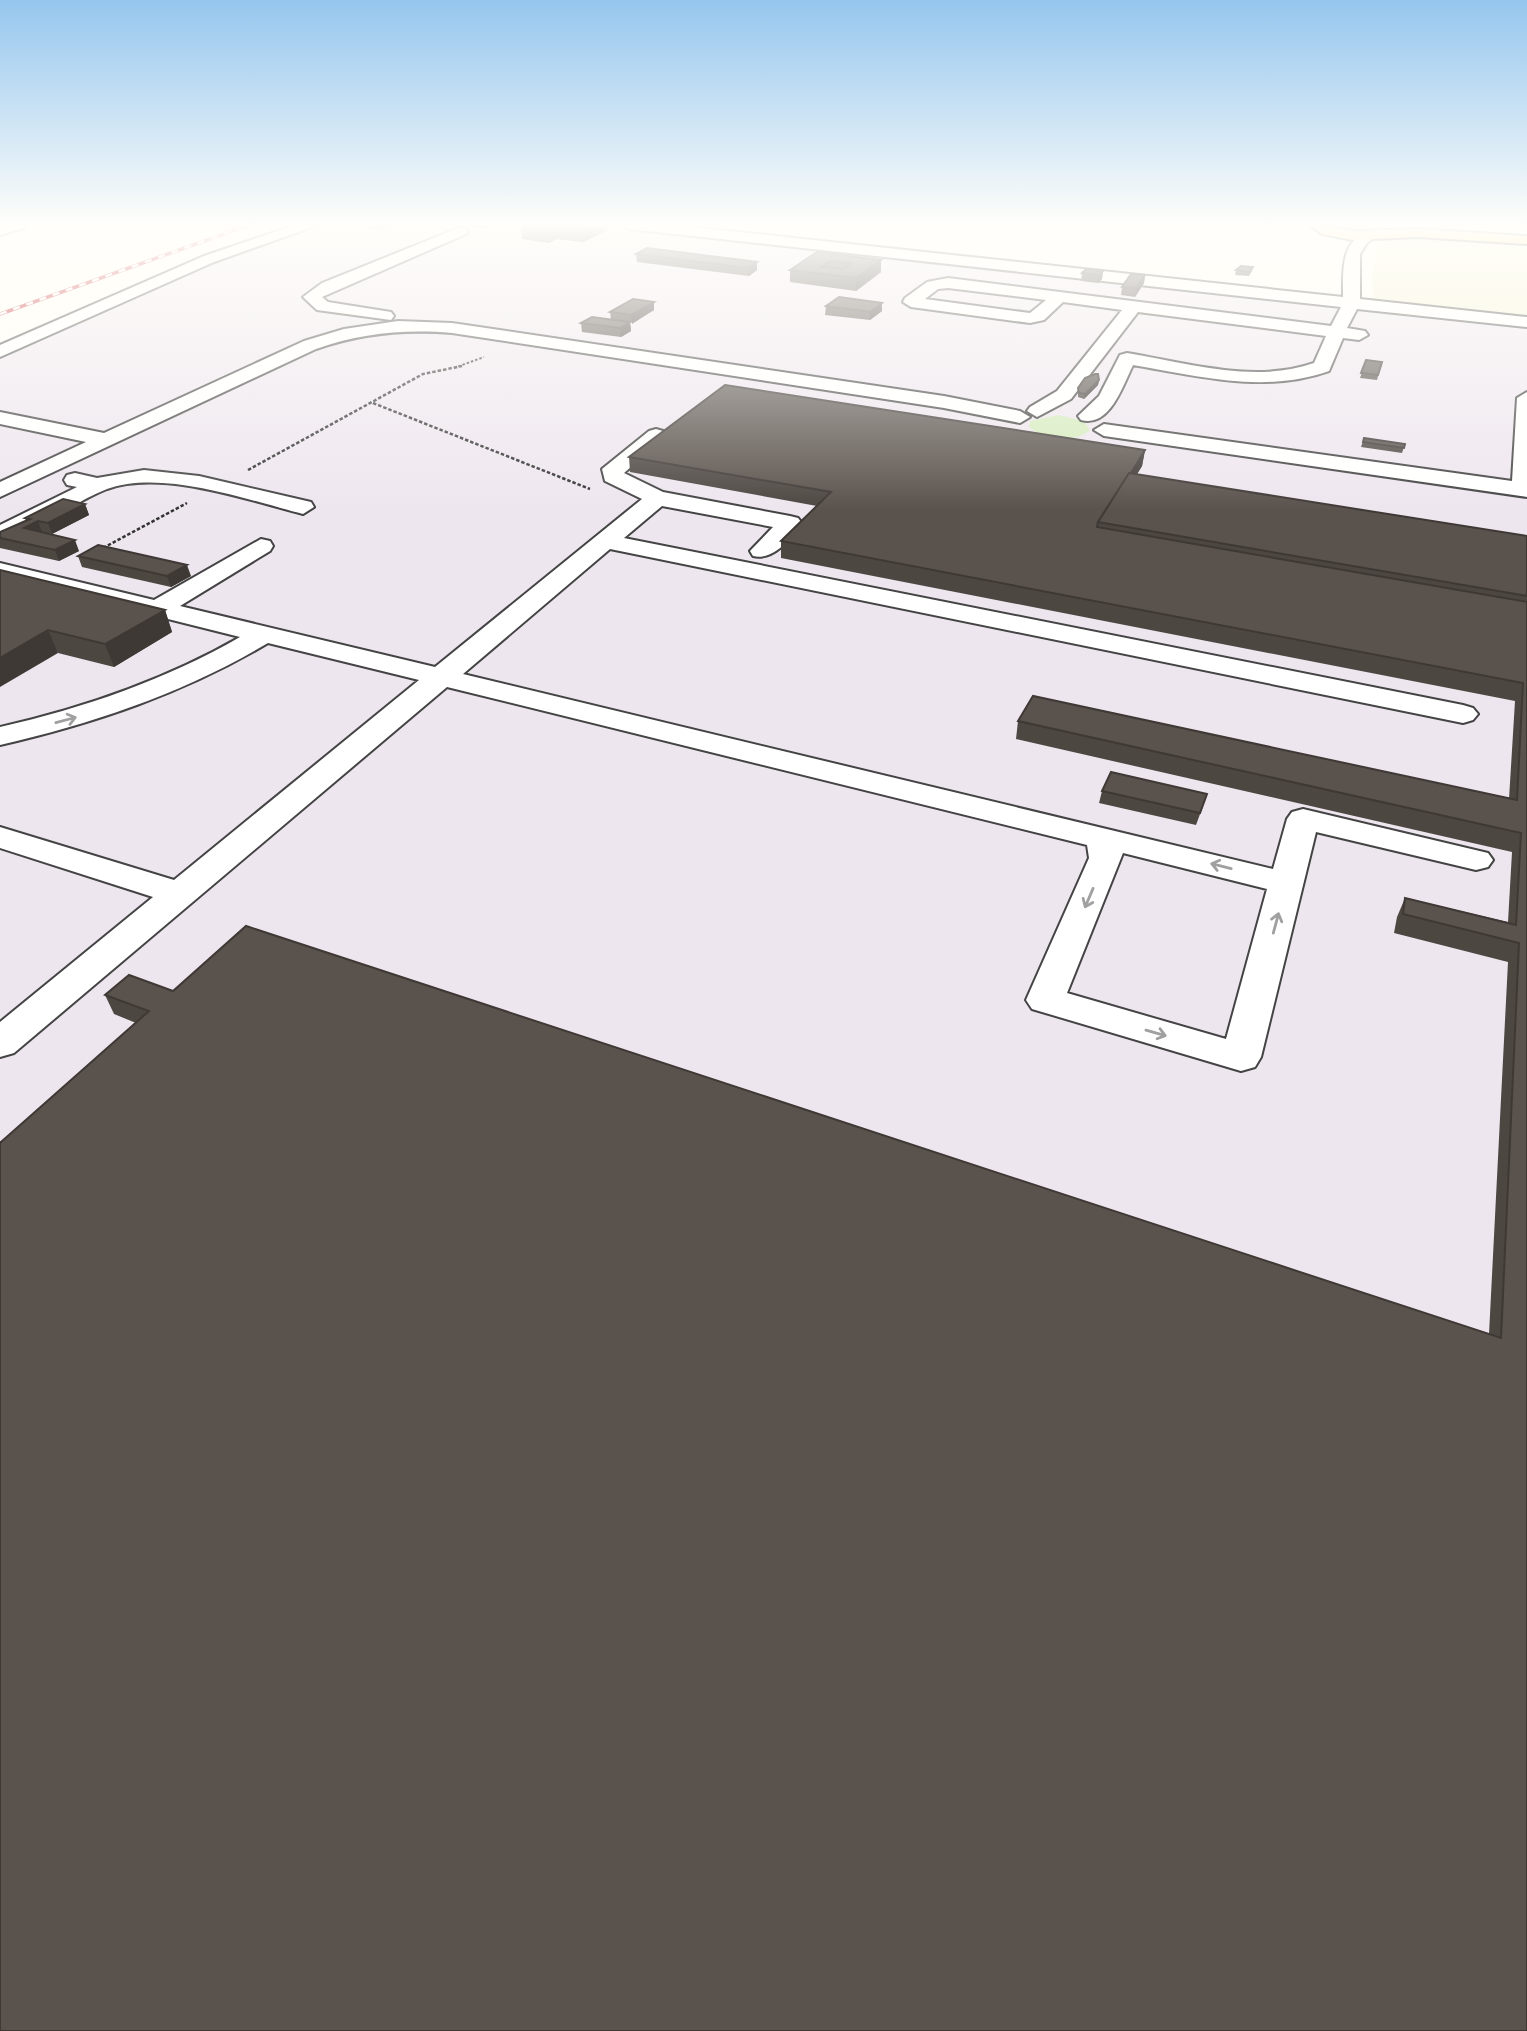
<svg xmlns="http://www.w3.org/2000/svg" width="1527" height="2031" font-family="'Playfair Display',serif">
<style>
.industrial{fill:#eee6ef}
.farmland{fill:#f6f3d4}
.green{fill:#d5ebbd}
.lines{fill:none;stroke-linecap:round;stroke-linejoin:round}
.minor-casing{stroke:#444;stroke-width:4}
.major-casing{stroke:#222;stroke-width:4}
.path-far1{stroke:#333;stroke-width:2;stroke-dasharray:2.5 2;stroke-linecap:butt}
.path{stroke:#333;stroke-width:2.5;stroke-dasharray:3.5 2;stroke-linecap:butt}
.minor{fill:#fff;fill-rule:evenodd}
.major{fill:#f9d66b;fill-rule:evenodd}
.rail-casing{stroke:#c4262e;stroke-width:3.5}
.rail{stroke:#fff;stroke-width:2.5;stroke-dasharray:7;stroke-linecap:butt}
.wall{fill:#4d4742}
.shaded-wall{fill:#3f3936}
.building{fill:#5a524d;stroke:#3f3936;stroke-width:2;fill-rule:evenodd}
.oneway{stroke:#a0a0a0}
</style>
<rect width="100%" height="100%" fill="#fffdf5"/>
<path class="industrial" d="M322 225H597L1527 325V2031H0V355L13 353 205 264Z"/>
<path class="farmland" d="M1404 238 1527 246V318L1373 303 1372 273 1380 241Z"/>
<path class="green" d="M1058 415 1084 421 1090 430C1075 444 1043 439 1029 427L1030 421Z"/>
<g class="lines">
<g class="minor-casing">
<path id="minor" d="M26 225 24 228 0 235V226Z
M295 225H318L214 262 0 357V345L204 256Z
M622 225H673L1343 297C1343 271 1340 239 1371 231L1378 235 1367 243 1360 254V299L1527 317V327L1357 309 1347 328 1365 331 1368 335 1359 340 1343 338 1329 371C1264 394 1198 376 1133 365 1123 385 1110 428 1081 420L1078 416 1099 396 1120 355 1127 353C1187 363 1255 384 1314 363L1326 336 1138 312 1071 399 1037 417 1027 411 1030 407 1057 391 1122 310 1063 302 1044 320 1030 323 911 307 903 302 905 298 927 282 948 278 1331 326 1341 307 629 229ZM948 288 1046 300 1030 313 925 299 938 289Z
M461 227 468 231 466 234 322 297 328 302 391 312 394 316 391 320 317 310 303 297 322 283Z
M398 321 452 323 944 396 1020 411 1030 417 1020 423 944 408 452 333C405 329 361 333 316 349L0 497V482L86 442 0 424V412L104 433 304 341 344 329Z
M1527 392V497L1104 436 1094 430 1104 424 1512 481 1517 398Z
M656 429 663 431 666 435 663 439 624 473 663 492 790 516 798 518 802 523C791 539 773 561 753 556L750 551 773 527 662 506 624 538 1463 705 1473 708 1478 714 1473 720 1463 723 610 549 463 674 1273 869 1287 819 1292 812 1303 809 1488 853 1493 860 1488 867 1476 870 1316 832 1261 1057 1255 1067 1241 1071 1032 1009 1026 1000 1089 858 1087 845 447 687 14 1053 0 1057V1022L153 897 0 848V827L174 880 419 680 268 643C184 693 95 723 0 745V727C84 708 165 680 240 637L0 577V563L154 600 261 539 270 541 273 546 270 551 180 606 435 667 642 499 605 481 602 469 649 431ZM1123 853 1267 889 1226 1039 1067 993Z
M144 470 199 476 311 502 314 507 303 514C248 500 162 469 107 489 71 503 38 532 0 541V525L77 487 67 485 64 480 67 475 75 473 97 478Z"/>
</g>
<g class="major-casing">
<path id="major" d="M1309 225H1327L1352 231 1418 229 1527 236V244L1418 237 1352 240 1322 234Z"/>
</g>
<path class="path-far1" d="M454 368 484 357"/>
<path class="path" d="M373 403 590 489
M248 470 423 374 462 366
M103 548 187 503"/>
<use href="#minor" class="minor"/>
<use href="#major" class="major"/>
<g class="rail-casing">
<path id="rail" d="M0 314 249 225"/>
</g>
<use href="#rail" class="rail"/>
</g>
<path class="wall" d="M366 225H391L380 230 367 228Z
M472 225H493L486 229 473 227Z
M526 225 608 230 583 242 556 239 549 243 522 239 521 228Z
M817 252 881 272 856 291 790 282V270Z
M636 254 757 262V270L749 276 637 262Z
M1236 270 1252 271 1249 276 1235 275Z
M1103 271 1102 279 1098 283 1081 281 1082 273Z
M1145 275 1144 283 1135 297 1121 295 1122 287Z
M654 302V310L630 323 631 331 621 337 582 332 581 323 611 320 610 312Z
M826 306 882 311 870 320 825 315Z
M1366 360 1382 362 1377 380 1360 378Z
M1099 380 1098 385 1084 399 1078 397V388Z
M1364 438 1405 444 1402 453 1361 447Z
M1145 450 1142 466 1137 474 1527 536V2031L1 1142 136 1023 114 1014 105 995 173 991 1489 1334 1508 962 1394 933 1397 917 1405 898 1508 922 1512 852 1016 739 1018 721 1509 799 1515 701 781 558V541L817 506 630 472 629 457Z
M85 504 89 515 52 534 41 532 79 551 59 561 0 548V532L26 521 25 518Z
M78 556 191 576 171 587 82 567Z
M0 570 165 610 172 632 114 667 58 653Z
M1102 791 1203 806 1196 825 1099 803Z"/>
<path class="shaded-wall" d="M380 225H391L380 230 379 226Z
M593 225H607L608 230 583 242 582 231Z
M555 227 556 239 549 243 548 231Z
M881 260V272L856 291V278Z
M830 261V273L822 267Z
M757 262V270L749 276 748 268Z
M1103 271 1102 279 1098 283 1099 275Z
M1145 275 1144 283 1135 297 1136 288Z
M654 302V310L632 324 631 315Z
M882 303V311L870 320V312Z
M630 322 631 331 621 337 620 328Z
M1099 380 1098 385 1084 399 1085 394Z
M1145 450 1142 466 1106 524 1100 522Z
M85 504 89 515 52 534 48 523Z
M38 521 42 532 28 539 24 528Z
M75 540 79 551 59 561 55 550Z
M187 565 191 576 171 587 167 576Z
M165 610 172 632 114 667 105 644Z
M48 630 58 653 0 687V658Z"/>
<path class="building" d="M526 225H593L582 231 555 227 548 231 521 228Z
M647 248 757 262 748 268 636 254Z
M817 252 881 260 856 278 790 270ZM830 261 852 263 844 269 822 267Z
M1241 266 1253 267 1250 272 1236 270Z
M1086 269 1103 271 1099 275 1082 273Z
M1131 274 1145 275 1136 288 1122 287Z
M839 297 882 303 870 312 826 306Z
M633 299 654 302 631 315 610 312Z
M592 317 630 322 620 328 581 323Z
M1366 360 1382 362 1378 375 1361 373Z
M1095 374H1098L1099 380 1085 394 1079 393 1078 388 1085 378Z
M725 385 1145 450 1131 473H1129L1098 522 1097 527 1527 602V2031H0V1142H1L149 1011 105 995 129 975 173 991 246 926 1501 1338 1519 943 1403 914 1405 898 1516 925 1521 833 1018 721 1033 696 1517 800 1523 683 781 541 831 492 629 457Z
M1364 438 1405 444 1404 448 1363 442Z
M1129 473 1527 536V596L1098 522Z
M63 499 85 504 48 523 38 521 24 528 75 540 55 550 0 538V532L30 519 25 518Z
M98 545 187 565 167 576 78 556Z
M0 570 165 610 105 644 48 630 0 658Z
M1111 772 1207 794 1200 813 1102 791Z"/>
<defs><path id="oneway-shaft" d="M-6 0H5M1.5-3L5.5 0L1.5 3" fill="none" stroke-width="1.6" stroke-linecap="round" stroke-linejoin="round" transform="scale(1.75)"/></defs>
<g class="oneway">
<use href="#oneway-shaft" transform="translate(66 720) rotate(-15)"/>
<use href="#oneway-shaft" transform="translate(1221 866) rotate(-166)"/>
<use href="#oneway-shaft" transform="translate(1089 898) rotate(113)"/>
<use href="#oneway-shaft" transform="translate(1276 923) rotate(-75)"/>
<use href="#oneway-shaft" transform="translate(1156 1033) rotate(16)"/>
</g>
<linearGradient id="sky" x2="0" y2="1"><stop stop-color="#95c6ee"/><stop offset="0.44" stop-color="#fffefa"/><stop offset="1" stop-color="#fffefa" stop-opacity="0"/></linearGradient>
<rect width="1527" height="510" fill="url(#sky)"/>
</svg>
